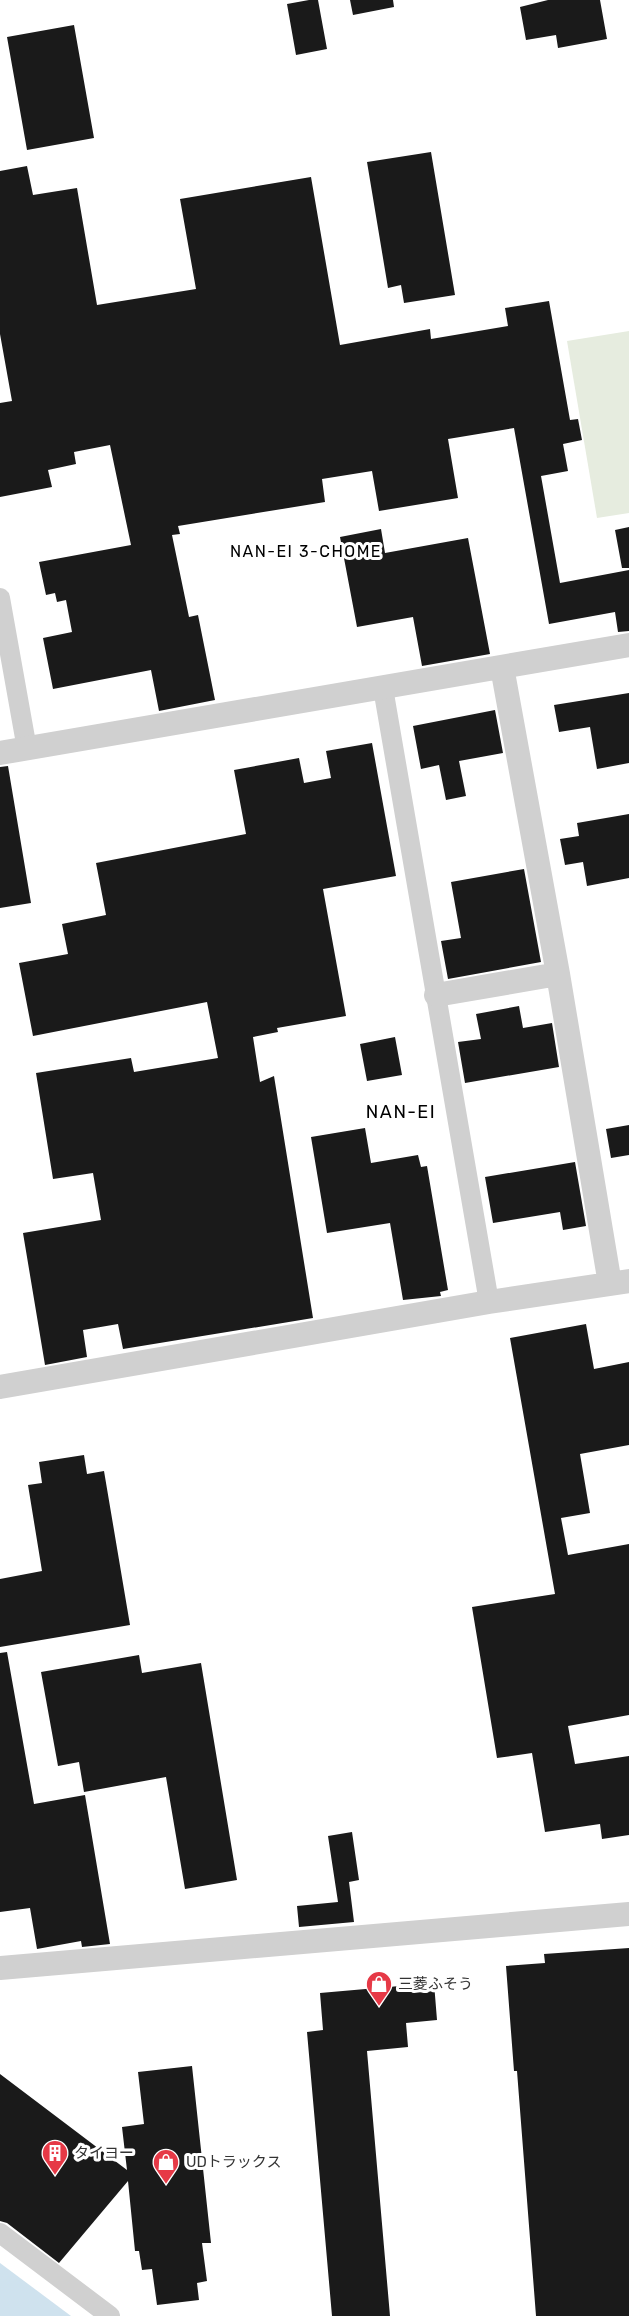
<svg xmlns="http://www.w3.org/2000/svg" width="629" height="2316" font-family="Rubik,'Noto Sans JP',sans-serif">
<style>
.green{fill:#e6ecdf}
.water{fill:#cfe2ee}
.building{fill:#1a1a1a}
.lines{fill:none;stroke-linecap:round;stroke-linejoin:round}
.minor{stroke:#d0d0d0;stroke-width:20}
.tertiary{stroke:#d0d0d0;stroke-width:24}
.labels{text-anchor:middle;dominant-baseline:central;stroke-width:6;stroke-linejoin:round;paint-order:stroke}
.poi-label{font-size:15px;fill:#333;stroke:#fff;text-anchor:start}
.neighbourhood-label{font-size:16px;letter-spacing:1.5px;fill:#000;stroke:#fff}
.quarter-label{font-size:18px;letter-spacing:1.5px;fill:#000;stroke:#fff}
</style>
<rect width="100%" height="100%" fill="#fff"/>
<path class="green" d="M629 331V513L597 518 567 341Z"/>
<path class="water" d="M0 2263 71 2316H0Z"/>
<path class="building" d="M309 0H318L327 49 296 55 287 4Z
M350 0H393L394 7 353 15Z
M548 0H600L607 39 558 48 556 35 526 40 520 7Z
M74 25 94 138 27 150 7 37Z
M431 152 455 295 404 303 401 285 388 288 367 162Z
M27 166 33 195 77 188 97 305 196 289 180 199 311 177 340 345 430 329 431 339 508 326 505 308 549 301 570 420 578 419 582 440 563 444 568 471 541 476 560 583 629 570V631L618 632 615 612 549 624 514 428 448 439 458 498 379 511 372 471 322 479 325 502 178 526 180 534 172 535 189 617 198 615 215 700 159 711 151 670 53 689 43 638 72 632 66 600 57 602 55 593 46 595 39 562 131 545 110 445 74 452 76 464 48 470 52 487 0 497V403L12 401 0 334V171Z
M629 527V568H622L615 530Z
M381 529 385 553 468 538 490 654 422 666 413 617 357 627 340 537Z
M629 693V763L597 769 590 727 559 732 554 705Z
M495 710 503 753 459 761 466 796 446 800 439 765 421 769 413 726Z
M372 743 396 876 323 889 346 1016 277 1028 278 1032 253 1037 260 1082 274 1076 313 1318 123 1349 118 1324 83 1330 87 1357 45 1365 23 1233 101 1220 93 1173 53 1179 36 1073 131 1058 134 1072 218 1058 207 1002 33 1036 19 963 68 954 62 924 106 915 96 863 246 834 234 770 299 758 304 783 331 778 326 751Z
M8 766 31 903 0 908V767Z
M629 814V878L587 886 583 862 565 865 560 839 579 836 577 823Z
M524 869 541 962 448 979 441 941 461 938 451 882Z
M519 1006 523 1028 552 1023 559 1067 465 1083 458 1042 481 1039 476 1014Z
M395 1037 402 1075 367 1081 360 1044Z
M629 1125V1155L611 1158 606 1129Z
M365 1128 371 1163 418 1155 421 1167 427 1166 448 1290 440 1292 441 1296 403 1300 390 1223 327 1233 311 1137Z
M575 1162 586 1226 563 1230 560 1212 493 1223 485 1177Z
M586 1324 594 1369 629 1362V1445L580 1454 590 1513 561 1518 568 1555 629 1544V1715L568 1726 575 1764 629 1756V1835L602 1839 600 1824 545 1832 532 1753 497 1758 472 1607 555 1594 510 1338Z
M84 1455 87 1474 104 1471 130 1625 0 1647V1579L42 1571 28 1485 42 1483 39 1462Z
M7 1652 34 1804 85 1795 110 1944 82 1947 81 1941 37 1949 30 1908 0 1912V1653Z
M139 1655 142 1673 201 1663 237 1880 185 1889 166 1777 84 1792 79 1762 58 1766 41 1672Z
M352 1832 359 1880 349 1882 354 1922 299 1927 297 1906 338 1902 328 1836Z
M629 1948V2316H536L517 2071H514L506 1966 545 1963 544 1954Z
M434 1983 437 2020 406 2023 408 2047 367 2051 390 2316H332L307 2032 323 2030 320 1993Z
M192 2066 211 2243H202L207 2281 197 2283 199 2300 157 2305 152 2269 142 2270 139 2251H135L128 2181 59 2263 7 2223 0 2221V2074L127 2170 122 2127 144 2124 138 2072Z"/>
<g class="lines">
<path class="minor" d="M0 598 27 749
M383 688 489 1302
M0 2233 110 2316"/>
<path class="tertiary" d="M502 667 558 974 610 1284
M0 753 629 645
M436 995 558 974
M0 1387 489 1302 629 1281
M0 1968 629 1914"/>
</g>
<defs>
<g id="shop-pin" transform="scale(1.35)"><path d="M0 17L-7.5 6A9.5 9.5 0 1 1 7.5 6Z" fill="#e63946" stroke="#fff"/><path d="M-5-2.5h2.3a2.7 3.5 0 0 1 5.4 0H5L5.5 6h-11ZM-1.5-2.5h3a1.5 2.3 0 0 0-3 0Z" fill="#fff"/></g>
<g id="building-pin" transform="scale(1.35)"><path d="M0 17L-7.5 6A9.5 9.5 0 1 1 7.5 6Z" fill="#e63946" stroke="#fff"/><path d="M-4-6H4V6H1V3H-1V6H-4ZM-2.5-4.3h1.7v1.8h-1.7ZM.8-4.3h1.7v1.8H.8ZM-2.5-1h1.7V.8h-1.7ZM.8-1h1.7V.8H.8Z" fill="#fff"/></g>
</defs>
<g fill-rule="evenodd">
<use href="#shop-pin" x="379" y="1984"/>
<use href="#building-pin" x="55" y="2153"/>
<use href="#shop-pin" x="166" y="2162"/>
</g>
<g class="labels">
<g class="poi-label">
<text x="398" y="1984">三菱ふそう</text>
<text x="74" y="2153">タイヨー</text>
<text x="186" y="2162">UDトラックス</text>
</g>
<g class="neighbourhood-label">
<text x="306" y="551">NAN-EI 3-CHOME</text>
</g>
<g class="quarter-label">
<text x="401" y="1112">NAN-EI</text>
</g>
</g>
</svg>
